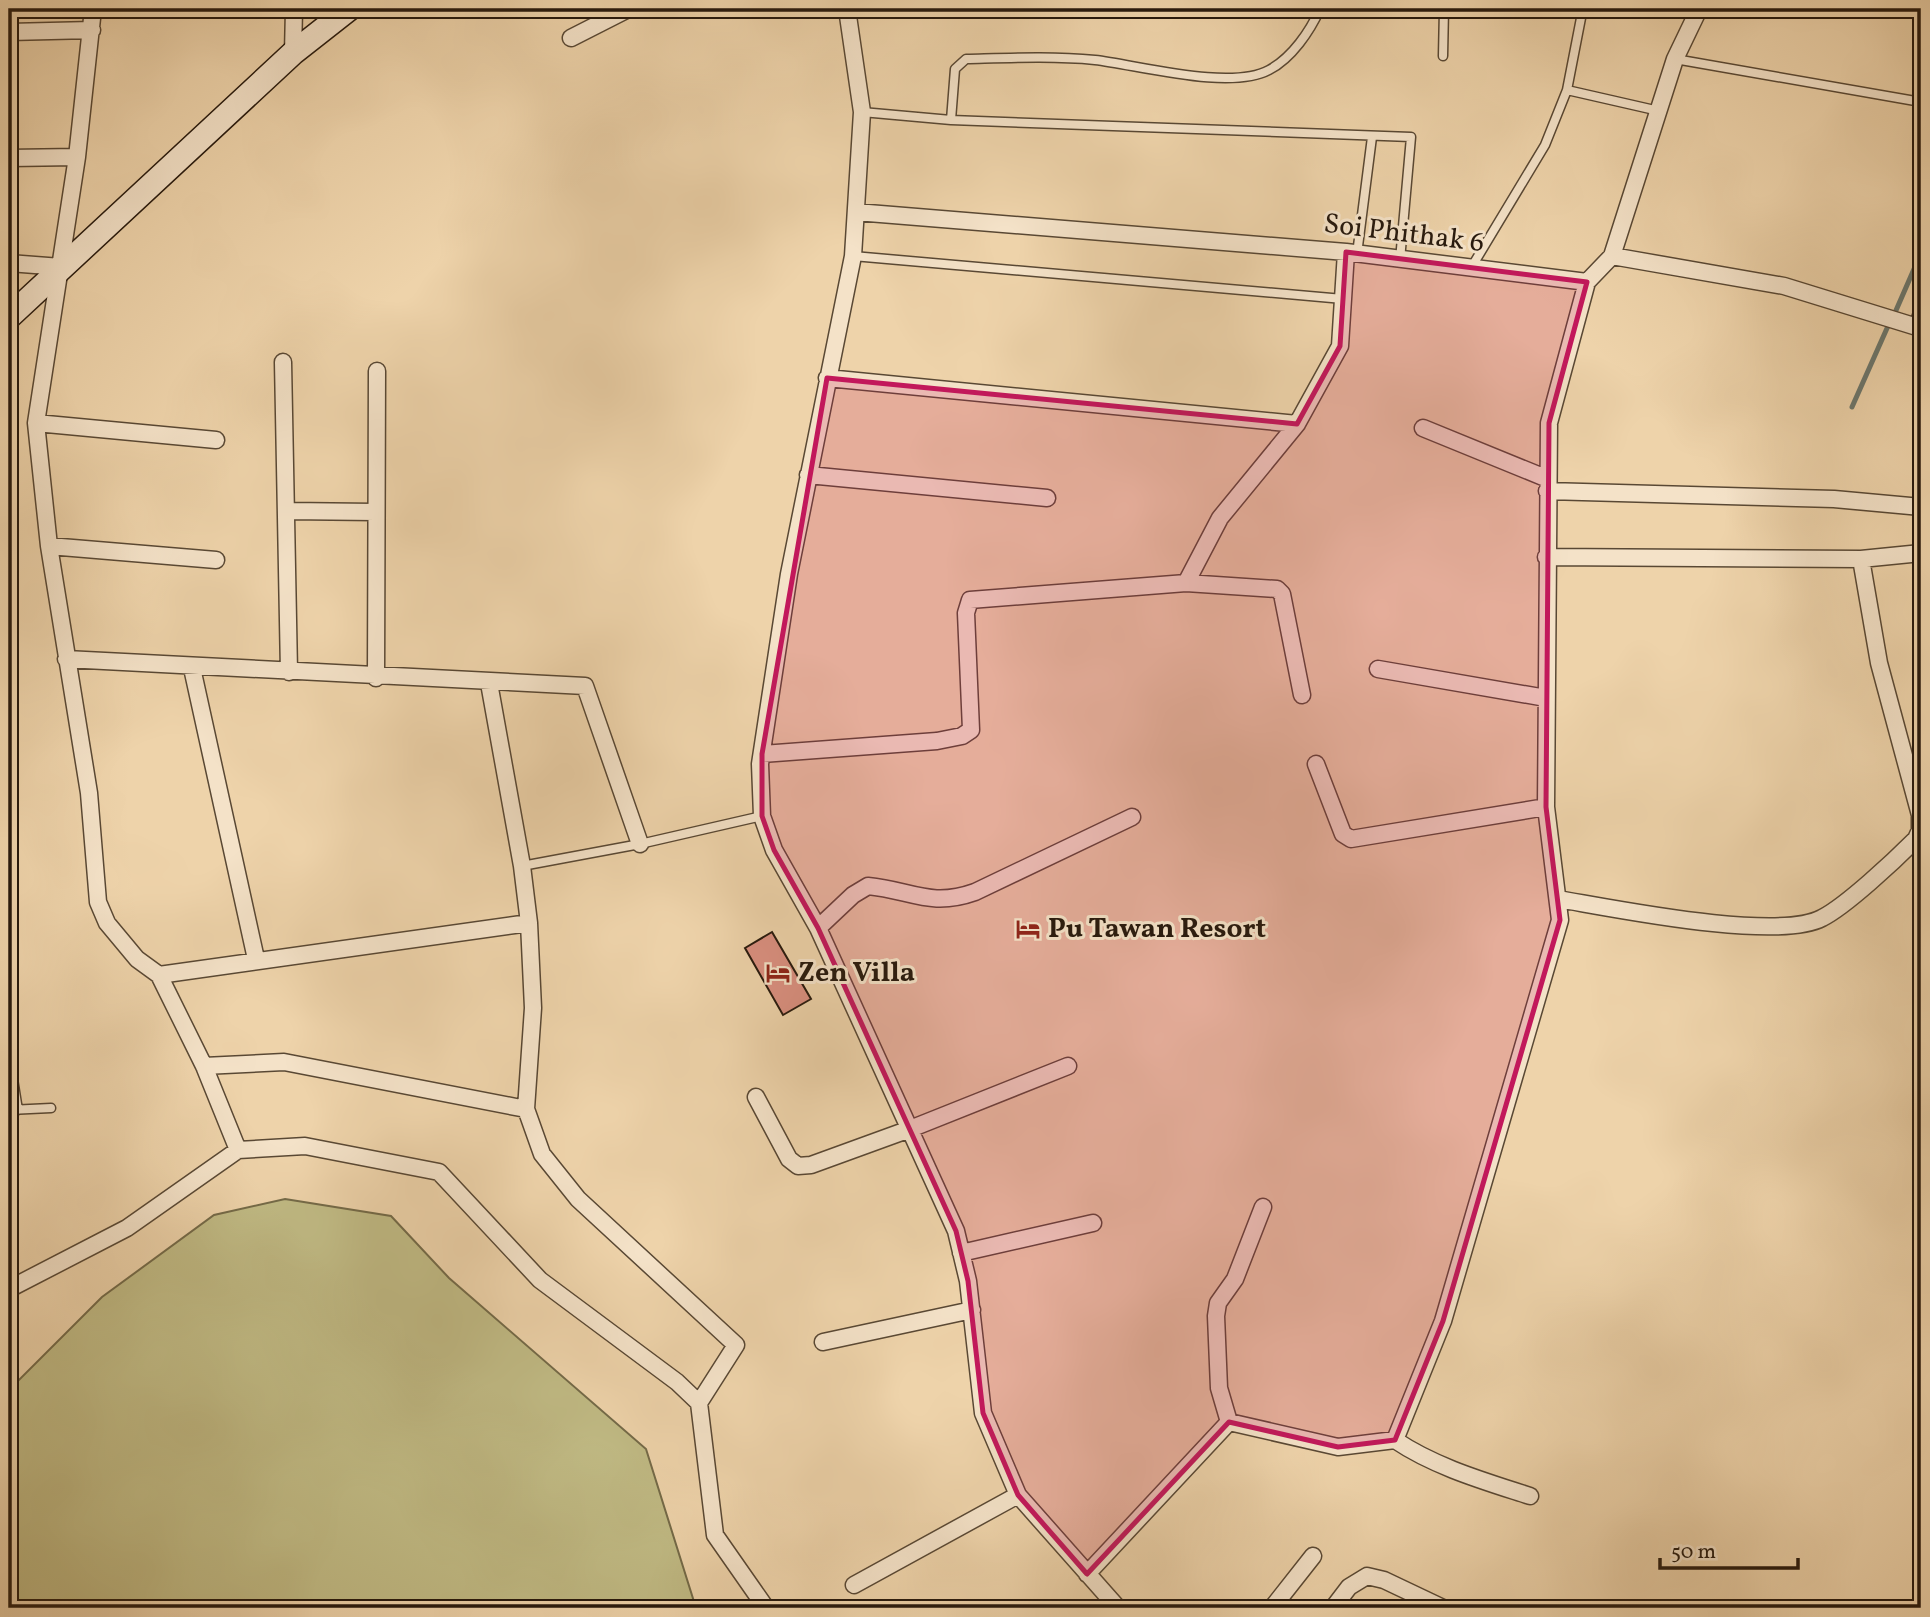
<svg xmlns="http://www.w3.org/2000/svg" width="1930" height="1617" font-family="Vollkorn,serif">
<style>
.green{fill:#c0ba84;stroke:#746a48;stroke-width:2}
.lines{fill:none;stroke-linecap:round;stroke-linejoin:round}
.stream{stroke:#6c786e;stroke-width:5}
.building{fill:#db9081;stroke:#27190d;stroke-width:2}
.lane-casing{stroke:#594834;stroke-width:11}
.street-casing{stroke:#594834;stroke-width:19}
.secondary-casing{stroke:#27190d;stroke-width:26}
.lane{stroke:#f4e2c8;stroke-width:8}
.street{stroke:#f4e2c8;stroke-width:16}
.secondary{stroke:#f4e2c8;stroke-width:23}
.marked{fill:#c2185b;fill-opacity:0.2;stroke:#c2185b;stroke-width:5;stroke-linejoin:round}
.labels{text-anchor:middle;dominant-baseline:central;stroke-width:6;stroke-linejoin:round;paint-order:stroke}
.street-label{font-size:28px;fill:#27190d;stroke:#f4e2c8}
.poi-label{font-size:28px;font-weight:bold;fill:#27190d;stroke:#f4e2c8;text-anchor:start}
</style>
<rect width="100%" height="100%" fill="#eed3aa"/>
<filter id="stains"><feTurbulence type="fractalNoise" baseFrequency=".00286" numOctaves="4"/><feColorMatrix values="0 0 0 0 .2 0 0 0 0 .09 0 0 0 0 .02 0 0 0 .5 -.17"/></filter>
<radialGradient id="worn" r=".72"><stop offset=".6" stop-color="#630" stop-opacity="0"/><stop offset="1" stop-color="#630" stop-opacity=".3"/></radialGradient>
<path class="green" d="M285 1199 391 1216 449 1278 646 1449 696 1608H9V1379L18 1381 102 1297 214 1215Z"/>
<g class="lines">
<path class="stream" d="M1543 14 1582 9
M1894 315 1921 253
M1852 407 1888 326"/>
</g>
<path class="building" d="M772 932 811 999 783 1015 745 948Z"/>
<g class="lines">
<g class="lane-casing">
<path id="lane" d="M1443 56 1444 9
M1675 59 1921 102
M1567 90 1581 18
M862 112 951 120 1411 137 1400 260
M951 120 955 69 966 59C1009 58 1052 56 1095 60 1138 65 1230 91 1269 70 1292 58 1310 31 1320 9
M1357 254 1372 137
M853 256 1343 299
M1471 268 1545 145 1567 90 1659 111
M522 866 640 844 762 816
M9 1054 18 1110
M9 1110 51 1108"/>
</g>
<g class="street-casing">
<path id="street" d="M93 9 77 157 36 423 49 546 89 793 98 902 107 923 137 959 159 975 204 1066 238 1150
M847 9 862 112 853 256 789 574 760 764 762 816 774 850 818 928 956 1231 968 1281 983 1413 1018 1495 1118 1608
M9 32 92 30
M571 38 628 9
M293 53 294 9
M9 158 77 157
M856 212 1346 252 1587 282 1612 256 1784 286 1917 327 1921 316
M1612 256 1675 59 1699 9
M9 263 61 267
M283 362 289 672
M827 378 1297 424
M36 423 216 440
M1423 428 1548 479
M808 475 1047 498
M1547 491 1834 499 1921 507
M288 511 375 512
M49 546 216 560
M1546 557 1861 559 1921 553
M1186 583 1277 589 1282 594 1302 695
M66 659 585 686 640 844
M192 668 256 959
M1378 669 1546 698
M376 678 377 371
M489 683 522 866 529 923 533 1008 526 1109 542 1154 578 1199 736 1345 699 1403
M762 754 937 741 962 736 971 730 966 613 970 600 1186 583 1220 518 1297 424 1340 346 1346 252
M1316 764 1343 834 1351 839 1546 807
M1558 899C1612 908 1777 942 1822 918 1846 906 1895 860 1916 839L1920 830V815L1879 663 1861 559
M818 928 853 895 868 886C911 890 930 908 975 892L1132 817
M159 975 529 923
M204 1066 284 1062 526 1109
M756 1097 789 1159 798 1166 811 1165 910 1129 1068 1066
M961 1253 1093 1223
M9 1289 127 1228 238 1150 305 1146 439 1172 540 1280 677 1382 699 1403 715 1535 766 1608
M823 1342 972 1310
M1229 1422 1219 1388 1216 1316 1218 1303 1235 1279 1263 1207
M1395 1440C1435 1467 1484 1481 1530 1496
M1087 1574 1229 1422 1338 1447 1395 1440 1443 1321 1560 920 1546 807 1549 423 1587 282
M854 1585 1018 1495
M1272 1608 1313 1556
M1333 1608 1349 1587 1367 1576 1384 1580 1443 1608"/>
</g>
<g class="secondary-casing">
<path id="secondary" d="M9 317 293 53 349 9"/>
</g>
<use href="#lane" class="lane"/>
<use href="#street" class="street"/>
<use href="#secondary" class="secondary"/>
</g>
<path class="marked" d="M1346 252 1587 282 1549 423 1546 807 1560 920 1443 1321 1395 1440 1338 1447 1229 1422 1087 1574 1018 1495 983 1413 968 1281 956 1231 818 928 774 850 762 816V754L827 378 1297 424 1340 346Z"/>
<defs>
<g id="hotel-bare" transform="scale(1.89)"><path d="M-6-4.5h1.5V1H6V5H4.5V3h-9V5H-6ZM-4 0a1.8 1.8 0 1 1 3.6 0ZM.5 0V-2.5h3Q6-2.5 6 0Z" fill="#8f2418" stroke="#f4e2c8" stroke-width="2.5" paint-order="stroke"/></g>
</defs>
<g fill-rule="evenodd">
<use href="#hotel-bare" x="1028" y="929"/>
<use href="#hotel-bare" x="778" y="973"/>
</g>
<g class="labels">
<g class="street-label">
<text transform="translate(1404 234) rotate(7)">Soi Phithak 6</text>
</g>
<g class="poi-label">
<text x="1048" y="929">Pu Tawan Resort</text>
<text x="798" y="973">Zen Villa</text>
</g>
</g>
<rect width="1930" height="1617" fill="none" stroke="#eed3aa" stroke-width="35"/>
<rect x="10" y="10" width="1909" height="1596" fill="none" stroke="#27190d" stroke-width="3.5"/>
<rect x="18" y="18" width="1895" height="1582" fill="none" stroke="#27190d" stroke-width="2"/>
<path d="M1660 1558v10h138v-10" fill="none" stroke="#27190d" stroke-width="3.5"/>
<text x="1671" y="1558" font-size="21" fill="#27190d" stroke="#f4e2c8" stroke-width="5" paint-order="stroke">50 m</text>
<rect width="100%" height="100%" filter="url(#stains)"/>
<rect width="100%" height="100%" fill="url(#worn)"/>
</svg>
